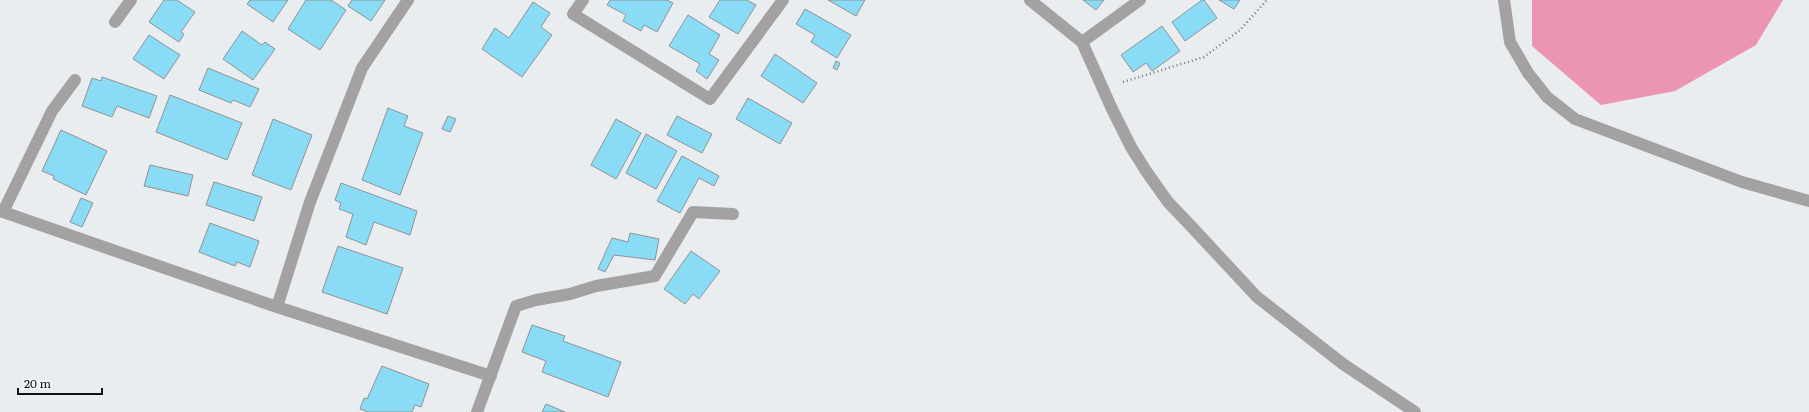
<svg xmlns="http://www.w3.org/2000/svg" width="1809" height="412" font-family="Literata,serif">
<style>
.forest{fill:#eb95b3}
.building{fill:#8adcf6;stroke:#8f9394}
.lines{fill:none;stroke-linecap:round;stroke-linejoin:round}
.path{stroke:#76797a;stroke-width:2.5;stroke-dasharray:1 3;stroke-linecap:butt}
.minor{stroke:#a3a1a1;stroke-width:12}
</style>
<rect width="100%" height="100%" fill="#e9edef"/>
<path class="forest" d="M1532 0H1783L1756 45 1675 91 1601 105 1532 46Z"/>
<path class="building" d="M164 0H177L195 12 181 32 184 34 179 42 149 22Z
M250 0H288L273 22 247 4Z
M306 0H331L346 10 320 50 288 29Z
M352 0H385L371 21 348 6Z
M610 0H667L673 3 657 32 644 25 641 31 623 21 626 15 607 5Z
M720 0H747L756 5 738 34 709 17Z
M828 0H865L856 16Z
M1083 0H1104L1096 10Z
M1202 0H1204L1217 18 1185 41 1172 22Z
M1219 0H1240L1234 9Z
M533 2 550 13 541 27 552 35 522 77 482 49 495 28 509 38Z
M805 9 851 35 837 58 811 42 815 35 796 24Z
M688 15 720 35 709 54 719 60 707 79 696 71 700 64 669 46Z
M1162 26 1180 51 1152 71 1146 63 1133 72 1121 55Z
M242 31 262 45 265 42 275 49 253 80 223 59Z
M149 35 180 55 164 79 133 59Z
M775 54 817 83 803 103 761 76Z
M836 61 840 63 837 70 833 68Z
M208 68 259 89 250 107 233 100 231 103 199 90Z
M102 77 157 96 149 118 117 106 112 117 82 106 92 78 101 81Z
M170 95 242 123 227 160 156 132Z
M748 98 792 123 780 144 736 119Z
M388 108 408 116 404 126 423 133 400 195 362 180Z
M448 116 456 119 450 132 442 129Z
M677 116 712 134 702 153 667 135Z
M273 119 312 135 291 190 252 175Z
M616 119 641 133 616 179 591 165Z
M61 130 107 151 86 195 53 179 54 176 42 171Z
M646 134 677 151 656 189 626 173Z
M682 156 719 176 714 186 699 178 680 213 657 201Z
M150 165 193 175 188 196 144 186Z
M214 182 262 197 254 221 206 205Z
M341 183 417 211 410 235 374 222 366 245 346 237 353 214 339 209 341 203 335 200Z
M81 198 93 203 82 227 70 222Z
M210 223 259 241 250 267 237 262 235 266 199 252Z
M630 233 659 239 655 260 614 255 605 272 598 269 612 238 628 242Z
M338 246 403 268 387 314 322 292Z
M691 251 720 271 699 299 693 294 685 304 664 289Z
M532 325 565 336 563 341 621 362 608 397 542 372 546 361 522 352Z
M382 366 429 384 421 407 415 405 412 412H368L360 409 364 398 367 399Z
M546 404 565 412H542Z"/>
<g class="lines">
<path class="path" d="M1123 82 1204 57 1240 30 1267 0"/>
<path class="minor" d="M583 0 573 14 710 99 783 0
M1030 0 1082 42 1112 109 1131 147 1146 171 1168 202 1189 224 1257 297 1343 364 1415 412
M1504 0 1510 42 1528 73 1547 97 1575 119 1742 182 1809 201
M115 22 131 0
M1082 42 1140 0
M0 211 277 307 491 376
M3 212 52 111 75 80
M277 307 310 202 362 68 408 0
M477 412 516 306 536 300 570 294 596 286 655 276 693 212 733 214"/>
</g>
<path d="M18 388v6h84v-6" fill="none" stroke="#0f1111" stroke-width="2"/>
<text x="24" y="388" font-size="12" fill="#0f1111" stroke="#f6fafc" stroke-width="3" paint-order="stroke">20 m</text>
</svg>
